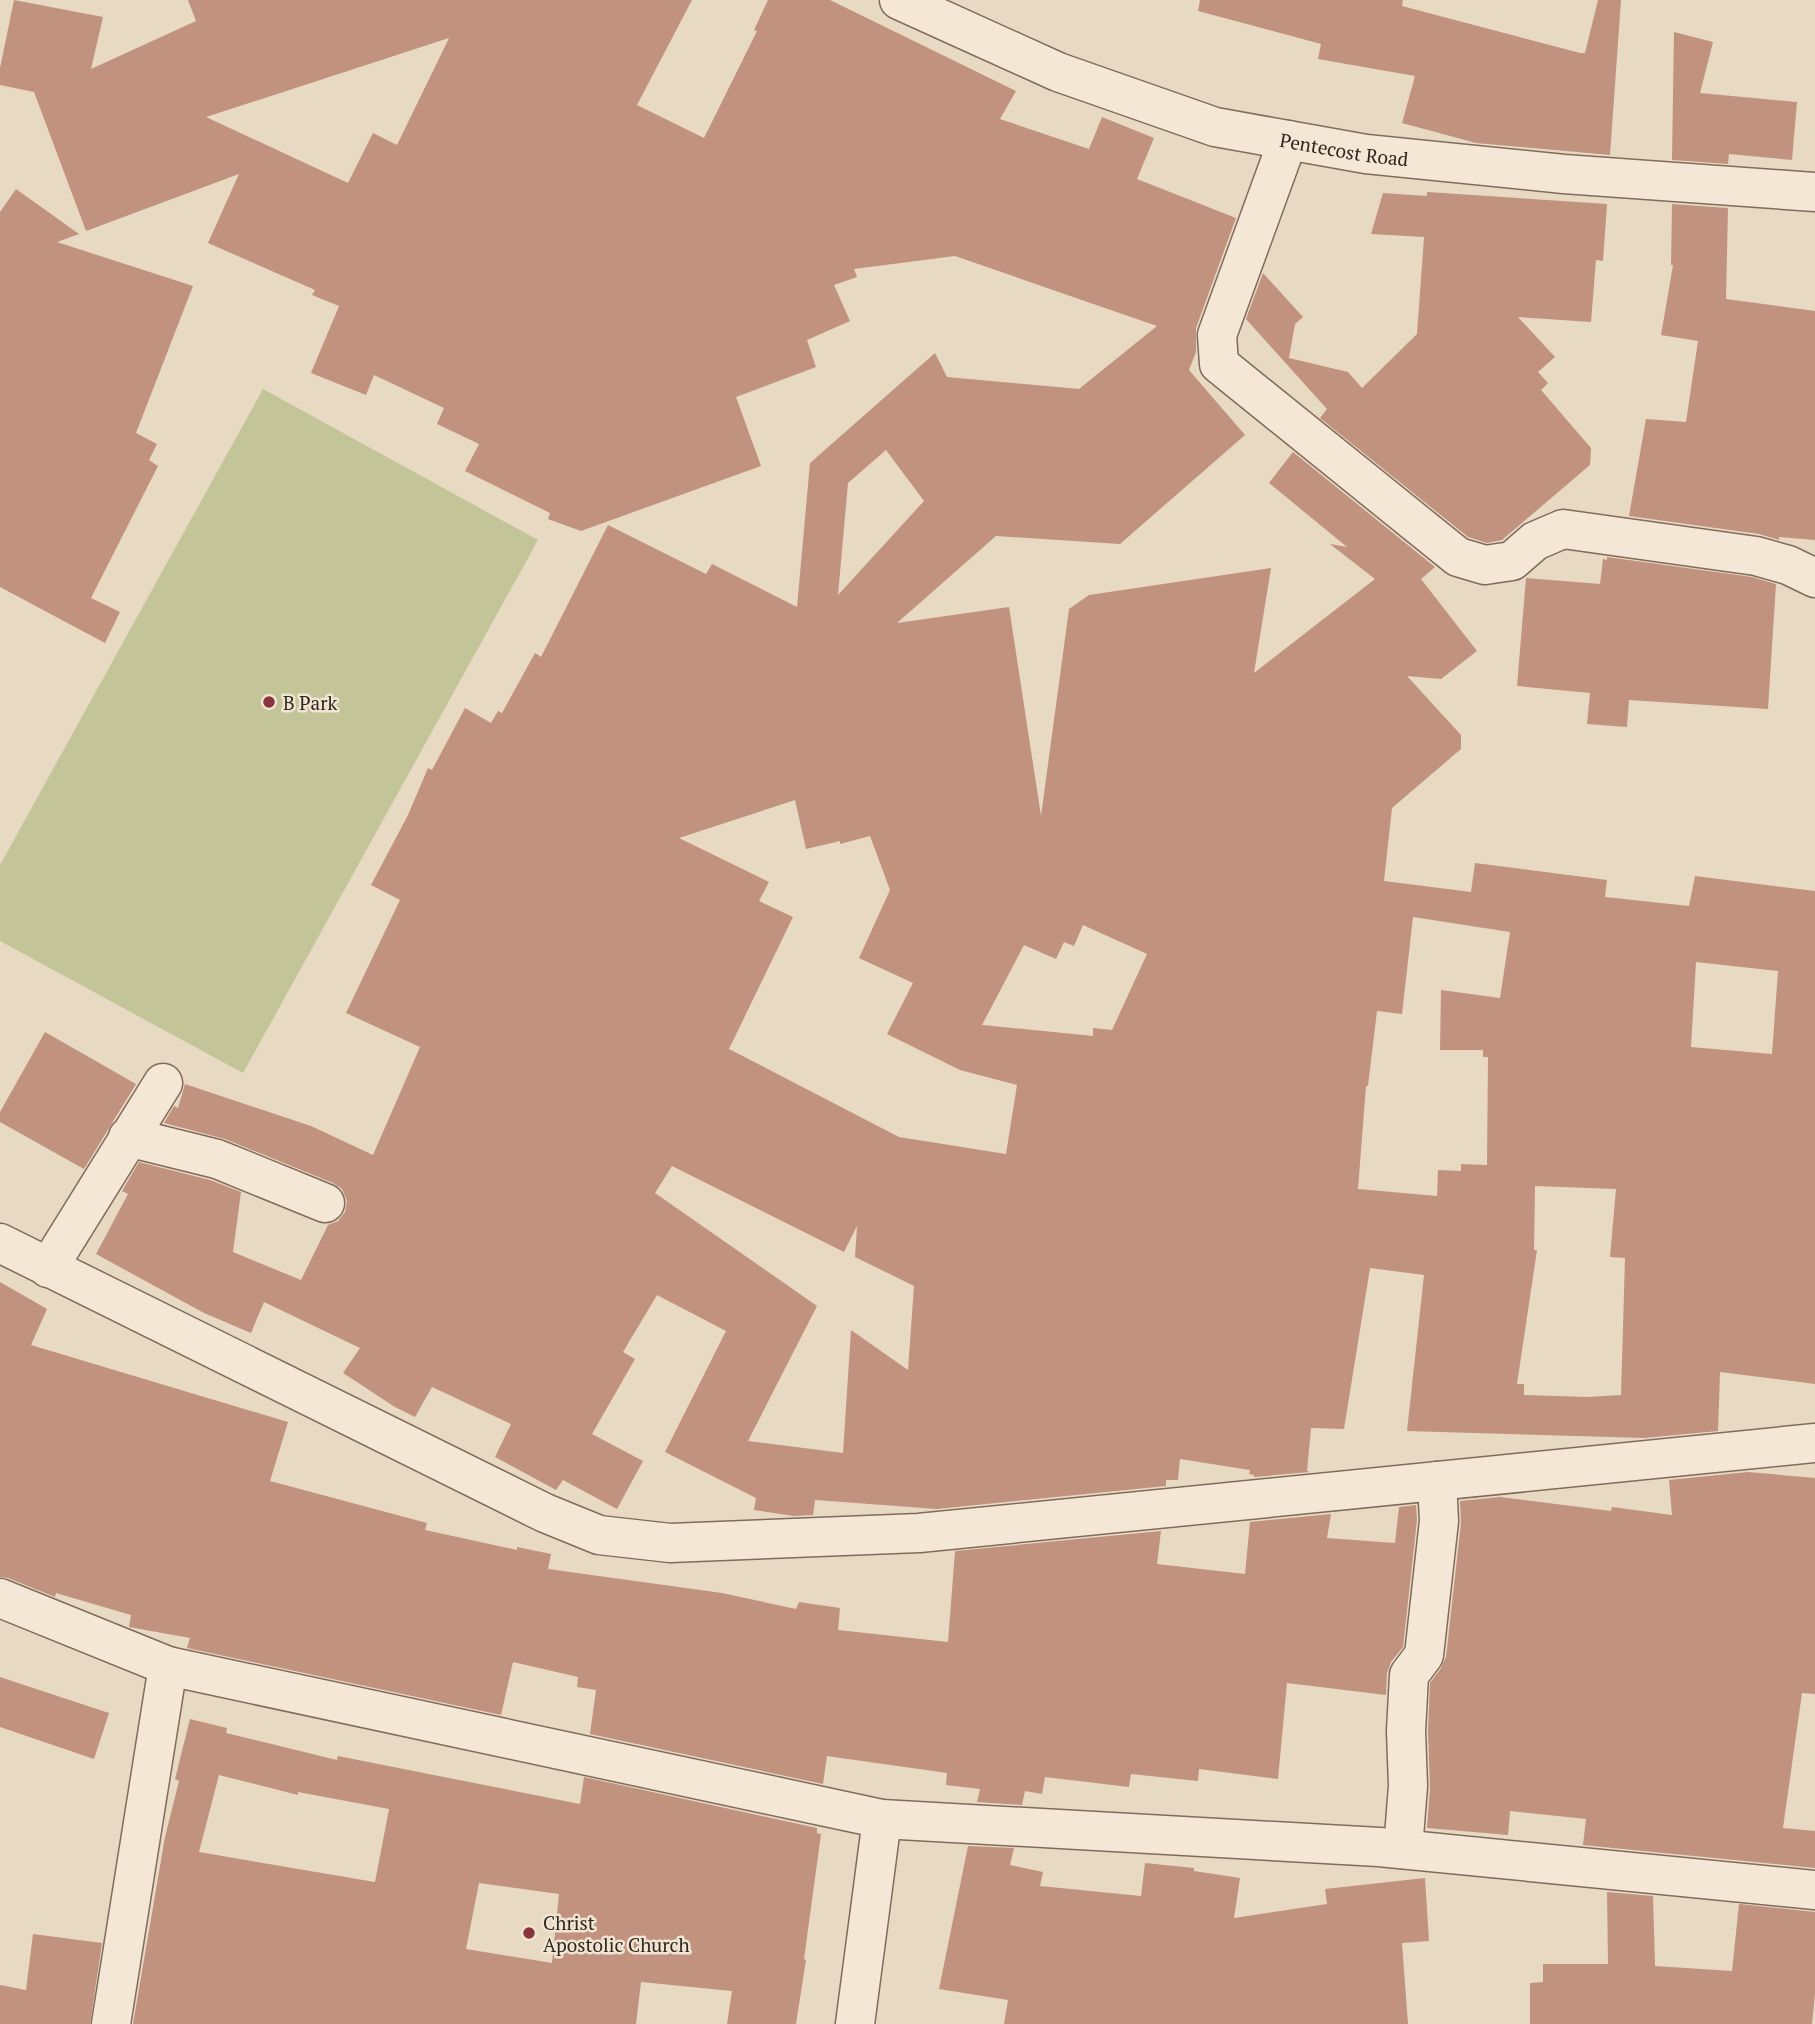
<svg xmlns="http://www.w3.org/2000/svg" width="1815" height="2024" font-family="'PT Serif',serif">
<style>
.green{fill:#c4c499}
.building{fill:#c1927e;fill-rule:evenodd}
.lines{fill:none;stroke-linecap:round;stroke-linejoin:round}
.minor-casing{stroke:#806b5c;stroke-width:41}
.minor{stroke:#f4e7d5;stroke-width:38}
.poi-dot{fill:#87343d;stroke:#f0e4d2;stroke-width:2.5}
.labels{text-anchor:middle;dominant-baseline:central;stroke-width:5;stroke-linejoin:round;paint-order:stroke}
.street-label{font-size:19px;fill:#31261e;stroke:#f0e4d2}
.poi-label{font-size:19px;fill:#31261e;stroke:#f0e4d2;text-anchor:start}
</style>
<rect width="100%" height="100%" fill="#e8d9c3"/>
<path class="green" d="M263 389 538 540 243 1073 0 941V865Z"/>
<path class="building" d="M14 0 103 17 91 69 196 21 188 0H692L637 105 704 138 757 31 754 30 768 0H830L1016 91 1000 119 1089 149 1102 117 1154 138 1137 179 1236 218 1196 328V352L1189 370 1245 435 1120 544 996 536 897 623 1009 607 1041 816 1069 609 1089 595 1271 568 1254 673 1375 579 1330 544 1347 547 1269 483 1293 452 1435 567 1421 579 1477 651 1441 679 1407 676 1461 735V749L1392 808 1384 881 1471 892 1475 863 1607 880 1605 897 1689 906 1695 876 1815 891V1384L1720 1372 1718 1431 1644 1438 1407 1431 1424 1275 1370 1268 1344 1429 1311 1428 1307 1471 1310 1472 1254 1477V1475L1249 1474 1250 1470 1180 1459 1178 1480H1166V1486L937 1509 815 1500 813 1515 794 1516 754 1510 756 1498 665 1452 726 1331 657 1295 623 1352 635 1359 592 1434 643 1461 617 1509 563 1480 556 1490 495 1457 511 1424 432 1387 415 1417 395 1407 343 1373 360 1348 264 1302 251 1333 204 1313 96 1254 128 1194 122 1191 139 1162 210 1180 241 1192 233 1252 301 1280 328 1225 338 1221 345 1212 347 1201 342 1189 333 1183 225 1139 164 1123 174 1106 178 1108 185 1084 311 1126 373 1155 420 1047 346 1013 400 900 371 885 408 815 428 768 432 770 465 708 491 723 498 711 502 713 535 653 541 657 608 525 706 574 712 564 797 607 810 463 935 353 947 377 1079 389 1157 326 955 256 854 269 857 277 834 285 850 321 807 340 816 367 736 397 761 466 581 531 548 519 550 513 465 471 479 444 437 424 444 408 374 375 366 395 311 373 339 306 312 295 315 290 208 243 239 174 86 231 34 92 0 85V68ZM449 38 397 145 373 133 348 183 206 117ZM886 450 924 501 838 595 848 483ZM795 800 806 849 840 841V844L870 836 890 890 859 958 913 983 887 1034 960 1070 1017 1085 1006 1154 899 1137 729 1049 793 917 759 901 769 882 679 838ZM1413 917 1510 932 1500 998 1441 990 1440 1050H1483V1057H1488L1487 1165 1461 1164V1171L1438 1170 1437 1196 1358 1189 1366 1086H1368L1377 1011 1402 1014ZM1083 925 1147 954 1112 1030 1093 1028V1036L982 1025 1024 945 1056 959 1064 942 1074 946ZM1696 962 1778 971 1772 1054 1691 1047ZM672 1166 844 1252 857 1226 855 1257 914 1286 908 1370 851 1330 843 1453 748 1441 817 1306 655 1193ZM1535 1186 1616 1189 1610 1257 1625 1258 1621 1395 1588 1397 1524 1395V1384H1517L1537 1250H1534Z
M1200 0H1403L1402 6 1580 53H1585L1598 0H1621L1610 155 1476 143 1402 123 1415 76 1318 59 1321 44 1198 11Z
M1674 32 1713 42 1700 93 1797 102 1792 160 1729 154 1728 164 1672 160Z
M16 189 79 234 57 242 193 286 136 433 157 444 149 460 158 466 91 598 120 612 105 643 0 587V212Z
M1427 192 1607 204 1603 261 1596 260 1591 322 1518 317 1555 357 1538 372 1548 383 1541 390 1591 448 1590 465 1502 540 1487 543 1468 537 1320 418 1327 409 1246 319 1263 273 1303 317 1295 324 1289 358 1348 372 1362 388 1417 334 1424 237 1371 234 1383 193 1427 196Z
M1672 204 1728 208 1726 299 1815 311V540L1779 537V540L1759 534 1629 516 1646 419 1686 422 1698 341 1661 335 1673 265H1671Z
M1607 557 1752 577 1776 584 1768 709 1629 700 1627 727 1587 724 1590 693 1517 686 1526 578 1600 584 1603 559 1607 560Z
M45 1032 136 1084 84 1169 0 1122V1112Z
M0 1282 47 1309 31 1345 288 1422 270 1481 427 1523 425 1530 517 1550V1547L551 1554 548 1569 722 1593 796 1609 799 1602 840 1608 838 1630 948 1642 955 1551 1161 1531 1157 1564 1245 1574 1250 1522 1331 1514 1327 1538 1395 1543 1399 1507 1416 1505 1417 1520 1403 1647 1391 1662 1387 1673 1386 1695 1287 1683 1278 1779 1199 1769 1198 1781 1131 1774 1129 1787 1045 1777 1042 1794 1025 1791 1022 1805 977 1802 980 1789 946 1785 947 1773 827 1756 823 1784 590 1734 596 1690 577 1687 578 1677 513 1662 501 1715 187 1648 190 1638 129 1627 131 1615 56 1593 55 1597 8 1578 0 1577Z
M1748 1472 1815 1478V1694L1802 1693 1783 1828 1815 1831V1868L1583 1845 1586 1819 1510 1811 1508 1835 1427 1828 1430 1788 1428 1731 1430 1683 1441 1668 1446 1657 1461 1523 1460 1501 1500 1497 1611 1511 1612 1507 1672 1515 1669 1480Z
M0 1677 109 1713 94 1759 0 1727Z
M190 1719 227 1728 226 1733 337 1760 338 1756 580 1804 584 1777 817 1828V1833L821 1834 804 1959 806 1960 796 2024H727L732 1991 641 1982 636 2024H133L165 1837 179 1781 175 1779ZM219 1775 298 1795V1792L389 1809 375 1882 199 1852ZM479 1883 559 1894 552 1963 466 1949Z
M968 1846 1014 1848 1010 1865 1043 1872 1040 1886 1141 1896 1145 1863 1194 1868V1871L1240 1878 1234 1918 1327 1904 1325 1889 1425 1878 1429 1941 1402 1943 1408 2024H1004L1008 2000 939 1989Z
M1607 1892 1653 1896 1655 1966 1732 1971 1739 1904 1815 1912V1994L1812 2024H1530V1983L1543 1982V1964H1608Z
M33 1934 102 1943 90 2024H0V1985L26 1990Z"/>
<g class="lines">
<g class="minor-casing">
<g id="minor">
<path id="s1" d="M899 0 1058 72 1215 127 1366 154 1564 174 1815 192"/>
<path d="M1288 140 1217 335 1219 364 1458 557 1485 565 1512 561 1535 541 1563 529 1756 556 1788 565 1815 578"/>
<path d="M128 1137 217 1159 325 1203"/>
<path d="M0 1243 545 1513 599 1535 670 1543 919 1533 1815 1443"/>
<path d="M48 1268 163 1083"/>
<path d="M0 1598 168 1666 882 1819 1379 1847 1815 1890"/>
<path d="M1403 1849 1408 1786 1406 1731 1409 1675 1424 1655 1439 1521 1437 1481"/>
<path d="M111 2024 168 1666"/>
<path d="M855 2024 882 1819"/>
</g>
</g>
<use href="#minor" class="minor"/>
</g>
<g class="poi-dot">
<circle cx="269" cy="702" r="7"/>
<circle cx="529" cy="1933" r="7"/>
</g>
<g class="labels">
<g class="street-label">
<text stroke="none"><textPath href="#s1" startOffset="472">Pentecost Road</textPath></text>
</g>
<g class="poi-label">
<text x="283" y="702">B Park</text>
<text x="543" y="1922">Christ<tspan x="543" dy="22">Apostolic Church</tspan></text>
</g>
</g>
</svg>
